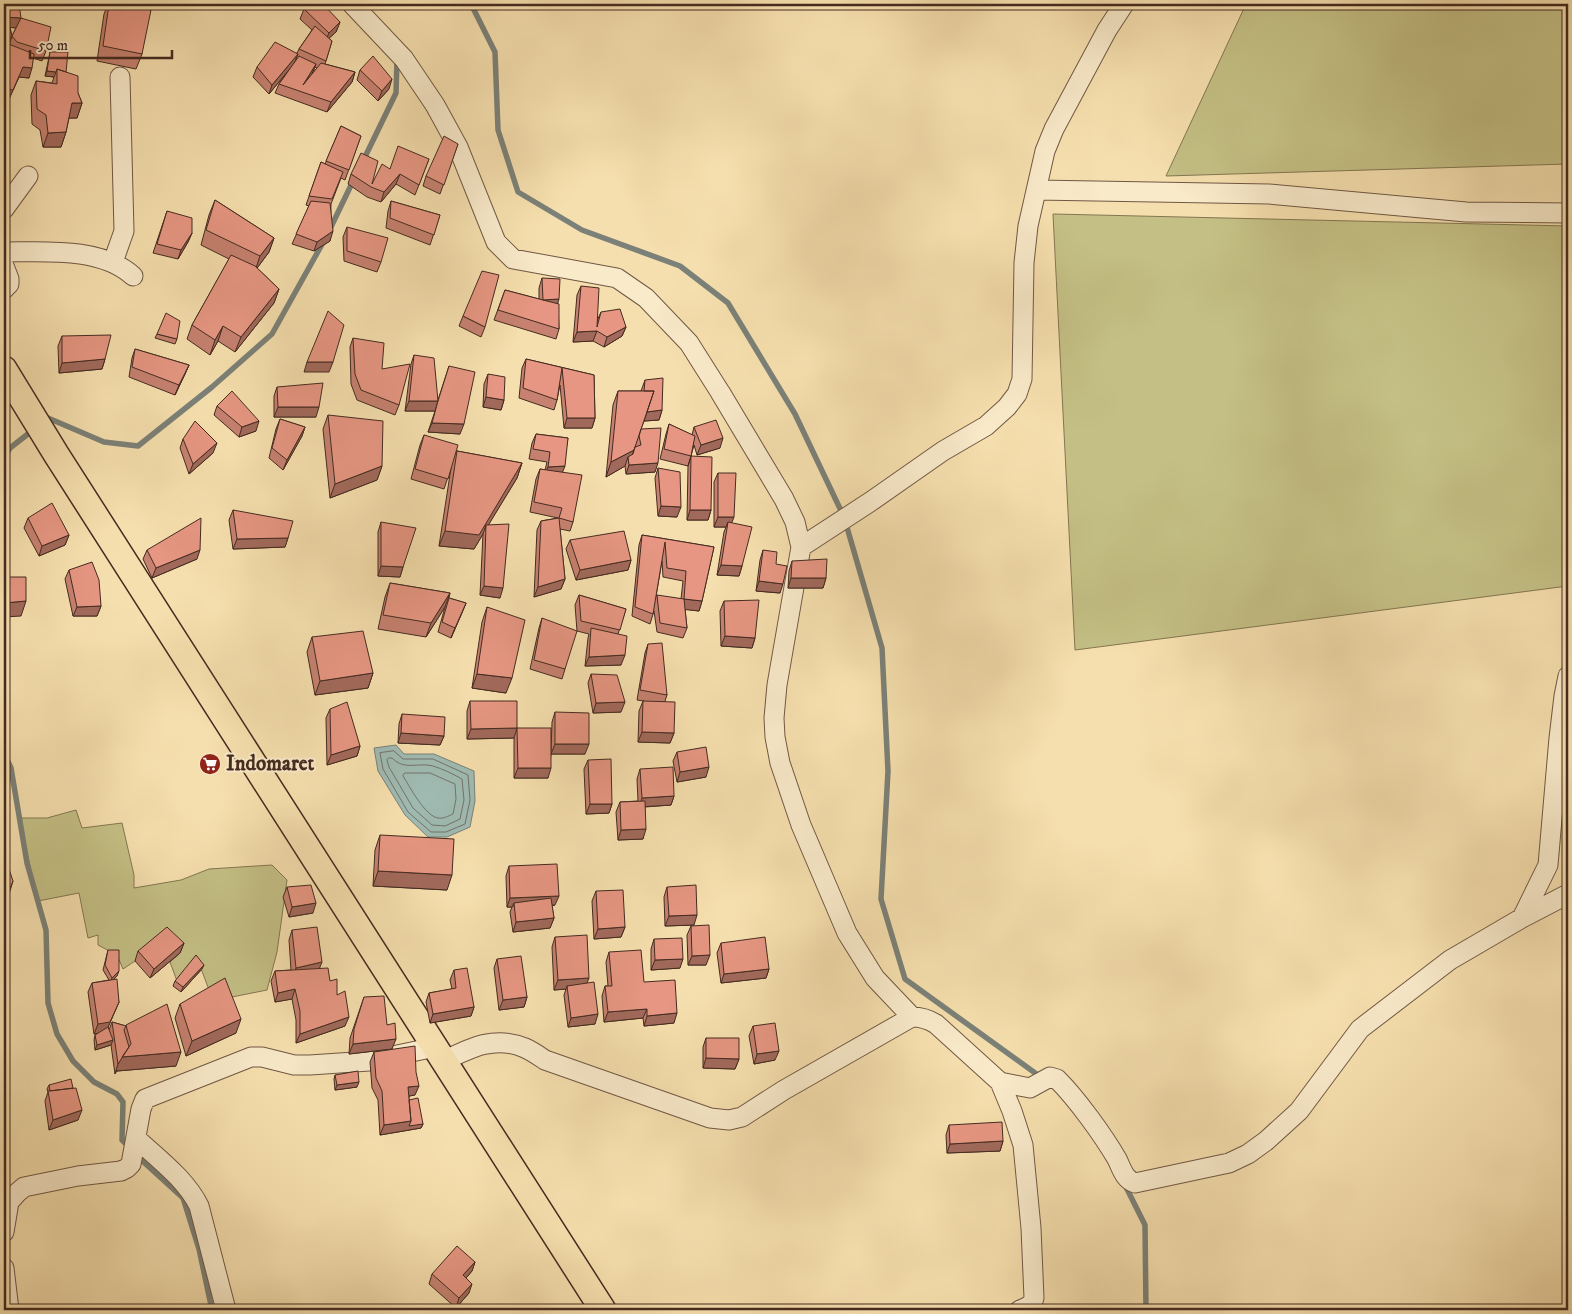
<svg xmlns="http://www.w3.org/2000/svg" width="1572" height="1314" font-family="'IM FELL DW Pica',serif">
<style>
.green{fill:#c4c085;stroke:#847652}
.water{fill:#9fbbb3;stroke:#7b8178}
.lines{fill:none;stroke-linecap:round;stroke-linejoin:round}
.shore{stroke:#72736a;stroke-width:1}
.stream{stroke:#7b8178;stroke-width:5.5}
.minor-casing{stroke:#705844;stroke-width:21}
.major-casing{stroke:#442b20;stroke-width:28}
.minor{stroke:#f9eaca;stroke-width:19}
.major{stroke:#f6dfae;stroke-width:25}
.wall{fill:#c68170;stroke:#442b20;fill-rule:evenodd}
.shaded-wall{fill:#a1695b;stroke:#442b20}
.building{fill:#e69682;stroke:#442b20}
.labels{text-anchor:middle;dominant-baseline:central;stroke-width:4;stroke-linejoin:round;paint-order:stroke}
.poi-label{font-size:21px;font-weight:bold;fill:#442b20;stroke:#f9eaca;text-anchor:start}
</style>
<rect width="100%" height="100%" fill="#f6dfae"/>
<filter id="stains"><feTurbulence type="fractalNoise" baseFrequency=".004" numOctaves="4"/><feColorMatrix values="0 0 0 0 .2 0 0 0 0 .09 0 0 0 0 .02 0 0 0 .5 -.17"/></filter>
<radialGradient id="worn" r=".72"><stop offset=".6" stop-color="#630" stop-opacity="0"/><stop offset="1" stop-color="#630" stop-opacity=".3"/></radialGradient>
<path class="green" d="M1246 4H1568V164L1166 176Z
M1053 214 1568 226V586L1075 650Z
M76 810 82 828 122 823 134 875V888L181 880 209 869 272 865 287 880 277 952 267 990 222 999 212 998 196 955 177 981 170 962 180 953 135 961 123 969 117 955 98 945V935L88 938 79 893 38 901 19 818H47Z"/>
<path class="water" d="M396 745 404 754H434L474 771 475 801 470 827 447 837H428L405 815 378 771 374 748Z"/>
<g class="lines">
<path class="shore" d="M394 751 403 759H433L468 775 470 800 465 824 446 832H431L408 812 383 769 380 753Z
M389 758H392C405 771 417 762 433 766 443 769 453 774 462 779L464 800 460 819 445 826 432 825 413 808 389 767 387 760Z
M405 773H430L455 784 456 799 453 814C448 816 444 819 438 818 425 816 410 787 403 776Z"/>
<path class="stream" d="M471 4 495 52 498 130 518 192 582 230 680 266 728 303 795 414 844 517 882 648 888 771 881 899 905 979 1042 1078
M363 161 396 93 397 60 395 59
M330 229 354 179
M44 421 48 418 104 442 138 446 212 387 272 334 325 239
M4 459 10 448 33 430
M4 753 11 768 27 863 46 930 48 1003 57 1034 73 1061 94 1082 117 1094 123 1102 122 1140 129 1147
M137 1156 183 1198 199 1249 212 1310
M1125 1185 1145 1225 1146 1310"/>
<g class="minor-casing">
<path id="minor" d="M352 4 404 59 435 105 458 147 496 242 513 259 617 278 646 298 689 343 720 392 784 499 795 522 801 547
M1037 190 1269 194 1466 212 1568 213
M4 209 28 176
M4 252C45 252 101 247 133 276
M113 262 124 231 120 77
M4 266 9 279V284L4 289
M1522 918 1548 865 1559 738 1564 696 1568 676
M912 1017 875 978 847 933 801 825 780 763 775 737 774 718 777 685 801 547 870 502 943 451 986 426 1007 407 1017 394 1022 379 1024 263 1028 226 1045 151 1054 129 1107 30 1124 4
M444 1061C470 1048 495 1035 525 1048 532 1051 539 1056 545 1060L710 1118 729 1120 742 1117 784 1090 912 1017C921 1017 928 1019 936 1024L1000 1082 1030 1088 1050 1077 1057 1079C1077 1099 1103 1135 1117 1159 1122 1169 1124 1179 1135 1183L1229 1163 1248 1154 1266 1141 1299 1111 1360 1029 1450 960 1522 918 1568 894
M1000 1082 1012 1111 1023 1145 1031 1228 1034 1298C1032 1306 1027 1307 1020 1310
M136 1138C158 1159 185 1178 199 1206L226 1310
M4 1232 9 1202 17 1193 24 1187 78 1176 121 1171 127 1168 131 1164 141 1109 145 1099 251 1057H262L294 1065H310L369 1061 435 1047
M4 1268 9 1310"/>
</g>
<g class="major-casing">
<path id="major" d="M4 369 56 454 603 1310"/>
</g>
<use href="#minor" class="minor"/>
<use href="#major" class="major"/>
</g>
<path class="wall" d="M4 4 21 18 46 51 42 61 33 58 29 78 19 77 9 99H4ZM10 27 16 28 12 36Z
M108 4H127L142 54 136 69 97 61 104 14Z
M304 9 340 22 336 32 329 38 332 41 325 64 355 72 352 82 327 112 275 93 279 84 290 68 269 94 253 77 257 67 297 53 299 49 312 30 300 19ZM315 67 317 68 312 74Z
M50 52 66 72 78 93 82 103 77 118H69L66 132 61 147H43L40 130 32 124 31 95 36 81 52 83 54 77 45 76 49 57Z
M360 70 389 89 378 101 357 80Z
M341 126 361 136 345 180 341 178 331 204 330 241 314 251 292 244 309 206 306 205 321 162 325 164Z
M458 144 440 194 423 186 426 176Z
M429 159 415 195 396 184 381 202 367 197 348 184 351 174 372 184 390 169Z
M215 200 274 238 269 252 257 268 279 289 274 303 235 352 218 341 210 355 187 339 192 325 229 259 201 245 209 215Z
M391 201 440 215 430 245 386 228 388 211Z
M167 211 192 233 188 242 178 259 153 253Z
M347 227 381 262 377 272 344 261 343 237Z
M542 278 558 304 559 329 556 339 494 320 505 290 539 299V288Z
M581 286 597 321 601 312 626 327 622 336 604 347 593 341 573 342 577 295Z
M463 316 485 327 481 337 459 326Z
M157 334 177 339 175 344 155 338Z
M62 336 105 359 102 369 59 373 58 346Z
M353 338 382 369 399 405 395 415 357 400 351 384 350 347Z
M135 349 189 365 185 374 175 395 129 377 132 358Z
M414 355 438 400 449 366 460 434 428 432 435 411H405L411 364Z
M526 359 594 375 595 418 592 428H564L560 385 557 400 554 410 519 398 522 368Z
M488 374 504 400 501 410 483 407 484 384Z
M645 380 662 410 659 420 644 421 641 429 655 472 626 474 625 466 606 477 613 405 618 391H641Z
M277 387 316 417H274V396Z
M217 406 256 431 239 437 214 415Z
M328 415 382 466 377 480 330 498 323 429Z
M280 419 305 427 302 436 283 470 269 458 276 429Z
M669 424 692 435 694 427 720 448 697 455 694 445 691 456 688 466 660 459 666 434Z
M536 434 568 438 562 472 573 522 570 531 560 529 565 579 561 589 534 597 537 530 541 521 558 518 530 512 536 479 540 469 545 470 547 462 529 459 532 443Z
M424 435 457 451 522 463 517 478 488 525 500 598 480 595 483 534 474 549 439 546 451 468 444 489 411 479 420 445Z
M183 439 213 453 189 474 180 448Z
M691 456 711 510 708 520H687L688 466Z
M658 468 677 517 658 516 655 478Z
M718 473 742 566 739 576 717 575 724 532 726 527H714V482Z
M233 510 288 538 285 547 233 549 229 520Z
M28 518 69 535 65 545 39 556 24 528Z
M381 522 403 567 400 577 378 576V532Z
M642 535 714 547 702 601 699 611 685 609 687 628 683 638 657 632 654 611 650 624 632 616 639 545ZM662 561 663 577 683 581 681 599 656 596Z
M570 540 631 560 628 570 576 580 566 549Z
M147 550 197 559 152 578 143 559Z
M763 550 780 593 756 591 760 560Z
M792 561 826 578 823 588H788L789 571Z
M69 570 101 606 97 616H73L65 579Z
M390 583 450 593 449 598 466 603 451 638 438 632 445 607 426 637 378 629 385 597Z
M579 595 626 609 618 634 621 665 585 666 588 638 589 634 577 631 575 605Z
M724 601 755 638 752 648 721 646 720 611Z
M487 607 506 693 472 688 482 622Z
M542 618 565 669 562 679 530 669 539 628Z
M312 637 373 673 368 688 315 695 307 652Z
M648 644 667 695 665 701 674 733 670 743 638 742 639 711 643 701H644L637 700 645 653Z
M591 674 621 712 593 713 588 683Z
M470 701 517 728 551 752 552 722 555 712 585 754H551L548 778H514V738L467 739V711Z
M330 709 360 746 357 756 327 765 326 718Z
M402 714 444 736 440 745 398 743 399 724Z
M677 752 706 777 677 782 673 761Z
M588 760 612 804 609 813 586 814 584 769Z
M640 769 674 796 671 805 645 807 643 839 618 840 616 812 620 802 638 801 637 779Z
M380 835 447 890 373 886 375 850Z
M509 866 555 905 552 906 554 918 550 928 513 932 510 912 512 907H507L506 876Z
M287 887 313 913 289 917 283 897Z
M667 887 694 925 665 926 664 897Z
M596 891 625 927 621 937 594 939 592 901Z
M691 926 706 965H688L687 935Z
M292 930 320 968 330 981 337 995 345 1026 296 1043V1020L292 999 275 1002 271 981 275 971 291 970 289 940Z
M555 937 587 983 595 1024 568 1027 564 995 566 989 554 990 552 947Z
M654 939 680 968 651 970V949Z
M184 943 180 953 150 978 135 961 138 951Z
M721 943 769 969 766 978 721 983 717 953Z
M108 950 117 976 113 980 119 1002 108 1027 109 1030 112 1022 126 1026 176 1066 117 1071V1070L115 1074 111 1045 95 1050 94 1040 95 1035 99 1033 94 1034 88 992 92 983 109 980 103 970Z
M609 952 644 982 674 1023 644 1026 643 1018 604 1022 602 996 605 986H608L606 962Z
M497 959 527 997 524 1007 499 1010 494 968Z
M202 969 181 992 173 986 175 981Z
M454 970 474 1007 471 1016 430 1023 426 1002 429 993 452 989 450 980Z
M364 997 387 1025 392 1049 349 1054 350 1038Z
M180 1004 236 1033 186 1056 175 1018Z
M753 1026 775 1060 754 1064 749 1036Z
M706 1038 739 1059 735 1069 703 1068V1047Z
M374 1052 415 1095 409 1096V1100L423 1124 421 1128 380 1135 378 1100 372 1088 370 1062Z
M335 1075 357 1087 335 1090 334 1079Z
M49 1085 73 1088 78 1120 49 1130 45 1101 48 1092 47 1089Z
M949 1125 1003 1141 1000 1151 947 1153 946 1135Z
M475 1262 472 1271 466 1278 469 1293 456 1308 429 1284 432 1274Z"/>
<path class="shaded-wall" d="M4 17 21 18 18 28 4 27Z
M340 22 336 32 325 42 329 33Z
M12 36 9 46 6 43Z
M298 54 294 64 269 94 272 85Z
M316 64 312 74 303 85Z
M23 67 32 68 29 78 19 77 9 99H4V89Z
M47 71 56 72 54 77 45 76Z
M355 72 352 82 327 112 331 102Z
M392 79 389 89 378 101 382 91Z
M72 103H82L77 118H66Z
M66 132 61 147H43L48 133Z
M400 174 396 184 381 202 384 192Z
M333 231 330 241 314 251 317 242Z
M192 233 188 242 178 259 181 250Z
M274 238 269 252 255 271 260 256Z
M279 289 274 303 235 352 241 337Z
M559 299 556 309 543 300Z
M223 326 218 341 210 355 215 340Z
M626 327 622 336 604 347 607 337Z
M597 331 593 341 573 342 577 332Z
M105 359 102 369 59 373 62 363Z
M307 362H333L329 372H304Z
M189 365 185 374 175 395 179 385Z
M486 397 504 400 501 410 483 407Z
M409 401H438L435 411H405Z
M278 407H319L316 417H274Z
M662 410 659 420 644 421 647 412Z
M567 418H595L592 428H564Z
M259 421 256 431 239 437 242 427Z
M432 423 464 424 460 434 428 432Z
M305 427 302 436 283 470 287 460Z
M723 438 720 448 697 455 701 445Z
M217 443 213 453 189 474 193 464Z
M634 450 629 464 628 457 625 466 606 477 611 462Z
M522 463 517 478 486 529V525L483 534 474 549 439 546 445 531Z
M658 463 655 472 626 474 629 465Z
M382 466 377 480 330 498 335 484Z
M565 466 561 476H544L548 467Z
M661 506 681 507 677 517 658 516Z
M690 510H711L708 520H687Z
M718 517H734L730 527 728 522 726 527H714Z
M69 535 65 545 39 556 42 546Z
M288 538 285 547 233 549 237 539Z
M200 550 197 559 152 578 156 568Z
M631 560 628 570 576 580 580 570Z
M721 565 742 566 739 576 717 575Z
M381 566 403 567 400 577 378 576Z
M791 578H826L823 588H788Z
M565 579 561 589 534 597 538 587Z
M759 581 783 584 780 593 756 591Z
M484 586 503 588 500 598 480 595Z
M450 593 445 607 426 637 431 623Z
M684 599 702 601 699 611 680 609Z
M26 601 21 616 4 617V603Z
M466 603 462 613 451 638 455 628Z
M101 606 97 616H73L77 607Z
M725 636 755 638 752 648 721 646Z
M625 655 621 665 585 666 589 657Z
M373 673 368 688 315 695 320 681Z
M477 674 512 678 506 693 472 688Z
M625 702 621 712 593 713 596 703Z
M517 728 514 738 467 739 471 729Z
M642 732 674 733 670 743 638 742Z
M401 733 444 736 440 745 398 743Z
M555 744H589L585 754H551Z
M360 746 357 756 327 765 331 755Z
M709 767 706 777 677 782 680 772Z
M518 768H551L548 778H514Z
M674 796 671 805 639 807 642 798Z
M590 804H612L609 813 586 814Z
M646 829 643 839 618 840 621 830Z
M378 871 452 875 447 890 373 886Z
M13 881 10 891 4 905V897Z
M559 896 555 905 514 907V903L512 907H507L510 898Z
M316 903 313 913 289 917 292 907Z
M697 915 694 925 665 926 669 916Z
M554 918 550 928 513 932 516 922Z
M625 927 621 937 594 939 598 929Z
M184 943 180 953 150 978 154 969Z
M710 955 706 965H688L692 956Z
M683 959 680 968 651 970 655 960Z
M322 962 318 972 292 978 296 968Z
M204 965 202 969 181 992 183 987Z
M769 969 766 978 721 983 724 974Z
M119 971 117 976 110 983 112 978Z
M589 978 585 988 567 986 566 989 554 990 558 980Z
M295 989 292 999 275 1002 278 993Z
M527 997 524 1007 499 1010 503 1000Z
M119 1002 106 1032 94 1034 98 1024Z
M474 1007 471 1016 430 1023 433 1014Z
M647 1009 643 1018 604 1022 608 1012Z
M677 1013 674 1023 644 1026 647 1016Z
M598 1014 595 1024 568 1027 571 1018Z
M349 1017 345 1026 296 1043 300 1034Z
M241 1019 236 1033 186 1056 192 1041Z
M396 1039 392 1049 349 1054 353 1044Z
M113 1040 111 1045 95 1050 97 1045Z
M779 1051 775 1060 754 1064 757 1054Z
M181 1052 176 1066 117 1071V1070L115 1074 118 1064 122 1057Z
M706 1058 739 1059 735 1069 703 1068Z
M359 1082 357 1087 335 1090 337 1085Z
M419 1086 415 1095 404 1097 408 1087Z
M82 1110 78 1120 49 1130 53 1120Z
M411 1121 423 1124 421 1128 380 1135 384 1125Z
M1003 1141 1000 1151 947 1153 950 1144Z
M475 1262 472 1271 460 1285 463 1275Z
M472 1284 469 1293 456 1308 459 1298Z"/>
<path class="building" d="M4 4H19L21 18 51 27 46 51 17 42 12 36 21 18 4 17Z
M109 4H127L151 10 142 54 103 46Z
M307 4H323L340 22 329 33 304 9Z
M8 23 12 36 6 43 34 54 32 68 23 67 13 90 4 89V24Z
M315 26 332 41 326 61 299 49Z
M275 42 298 54 272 85 257 67Z
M50 52H68L66 72 57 69 56 72 47 71Z
M299 56 316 64 303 85 321 63 355 72 331 102 279 84Z
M373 56 392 79 382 91 360 70Z
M57 69 78 76V93L82 103H72L66 132 48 133 46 115 37 109 36 81 57 84Z
M341 126 361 136 349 170 326 161Z
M444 136 458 144 444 185 426 176Z
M398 146 429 159 419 185 400 174 384 192 371 187 351 174 361 153 378 161 372 184 382 164 390 169Z
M321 162 343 172 332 199 309 196Z
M215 200 274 238 260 256 206 230Z
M311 201 330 203 333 231 317 242 296 234Z
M391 201 440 215 434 235 390 218Z
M167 211 192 218V233L181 250 157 244Z
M347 227 388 238 381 262 347 251Z
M231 255 255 266 279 289 241 337 223 326 215 340 192 325Z
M482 271 499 275 485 327 463 316Z
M542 278 560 279 559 299 543 300 559 304V329L498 310 505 290 543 300Z
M581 286 599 288 597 327 601 312 620 309 626 327 607 337 597 331 577 332Z
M328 311 344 325 333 362H307Z
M166 313 180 321 177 339 157 334Z
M111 335 105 359 62 363V336Z
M353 338 384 343 382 369 410 364 399 405 361 390 355 374Z
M135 349 189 365 179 385 132 367Z
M414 355 434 358 438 401 449 366 475 372 464 424 432 423 438 401H409Z
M526 359 594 375 595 418H567L562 368 557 400 523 388Z
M488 374 505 377 504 400 486 397Z
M663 378 662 410 647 412 654 391H644L645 380Z
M323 383 319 407H278L277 387Z
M232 391 259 421 242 427 217 406Z
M618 391H654L634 450 611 462Z
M328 415 383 421 382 466 335 484Z
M280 419 305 427 287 460 272 448Z
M716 420 723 438 701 445 694 427Z
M195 421 217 443 193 464 183 439Z
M669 424 695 436 691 456 664 449Z
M661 428 658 463 629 465 628 457 633 454 635 447 641 445 639 436 641 429Z
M536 434 568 438 565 466 548 467 550 452 533 449Z
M424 435 458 445 448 479 415 469Z
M457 451 522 463 479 535 445 531Z
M691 456 712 457 711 510H690Z
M658 468 680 472 681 507 661 506Z
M540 469 582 475 573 522 559 518 562 508 534 502Z
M718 473H736L734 517H718Z
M52 503 69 535 42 546 28 518Z
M233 510 293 521 288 538 237 539Z
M201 518 200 550 156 568 147 550Z
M559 518 565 579 538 587 541 521Z
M381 522 416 528 403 567 381 566Z
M728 522 752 527 742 566 721 565Z
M509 524 503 588 484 586 486 525Z
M624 531 631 560 580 570 570 540Z
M642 535 714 547 702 601 684 599 686 571 667 568 665 542 653 614 635 607Z
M763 550 777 552 776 564 787 566 783 584 759 581Z
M827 559 826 578H791L792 561Z
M92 562 99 580 101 606 77 607 69 570Z
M4 577H26V601L4 603Z
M390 583 450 593 431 623 383 615Z
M579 595 626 609 620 630 581 621Z
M657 595 684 599 687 628 660 623Z
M449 598 466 603 455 628 442 622Z
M759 600 755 638 725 636 724 601Z
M487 607 525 620 512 678 477 674Z
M542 618 577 631 565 669 534 660Z
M591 628 627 636 625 655 589 657Z
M363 631 373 673 320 681 312 637Z
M662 643 667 695 640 690 648 644Z
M591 674 617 675 625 702 596 703Z
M470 701H517V728H551V768H518L517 728 471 729Z
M643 701 675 702 674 733 642 732Z
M347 702 360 746 331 755 330 709Z
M555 712 589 713V744H555Z
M402 714 445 717 444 736 401 733Z
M706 747 709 767 680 772 677 752Z
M611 759 612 804H590L588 760Z
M673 767 674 796 642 798 640 769Z
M645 801 646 829 621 830 620 802Z
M380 835 454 839 452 875 378 871Z
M7 863 13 881 7 896 4 897V864Z
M557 864 559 896 510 898 509 866Z
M311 885 316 903 292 907 287 887Z
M696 885 697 915 669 916 667 887Z
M623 890 625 927 598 929 596 891Z
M551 898 554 918 516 922 514 903Z
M709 925 710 955 692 956 691 926Z
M167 927 184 943 154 969 138 951Z
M317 927 322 962 296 968 292 930Z
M587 935 589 978 558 980 555 937Z
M765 937 769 969 724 974 721 943Z
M682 938 683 959 655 960 654 939Z
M108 950H119V971L112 978 105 965Z
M641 950 644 982 675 980 677 1013 647 1016V1009L608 1012 605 986H612L609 952Z
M196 955 204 965 183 987 175 981Z
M521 956 527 997 503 1000 497 959Z
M328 968 330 981 337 979V995L345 991 349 1017 300 1034V1011L295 989 278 993 275 971Z
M467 968 474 1007 433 1014 429 993 456 988 454 970Z
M225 978 241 1019 192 1041 180 1004Z
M117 979 119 1002 110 1022 98 1024 92 983Z
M594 982 598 1014 571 1018 567 986Z
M384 996 387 1025 395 1023 396 1039 353 1044 354 1029 364 997Z
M167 1004 181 1052 122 1057 131 1044 126 1025Z
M112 1022 126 1026 124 1030 129 1047 118 1064Z
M775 1023 779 1051 757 1054 753 1026Z
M108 1027 113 1040 97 1045 95 1035Z
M706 1038H739V1059L706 1058Z
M415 1046 416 1072 419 1086 408 1087 411 1121 384 1125 382 1091 376 1078 374 1052Z
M358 1071 359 1082 337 1085 335 1075Z
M71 1079 73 1088 50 1091 49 1085Z
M76 1088 82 1110 53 1120 48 1091Z
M418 1098 423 1124 409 1126 411 1121 409 1100Z
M1002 1122 1003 1141 950 1144 949 1125Z
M457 1246 475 1262 463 1275 472 1284 459 1298 432 1274Z"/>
<defs>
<g id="supermarket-disc" transform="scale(1.125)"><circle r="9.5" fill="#8f2418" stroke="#f9eaca"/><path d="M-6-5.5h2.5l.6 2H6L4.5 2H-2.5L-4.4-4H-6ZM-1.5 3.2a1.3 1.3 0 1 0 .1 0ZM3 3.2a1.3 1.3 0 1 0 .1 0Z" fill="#fff"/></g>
</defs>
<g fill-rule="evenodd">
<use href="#supermarket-disc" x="210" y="764"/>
</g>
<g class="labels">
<g class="poi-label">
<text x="226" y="764">Indomaret</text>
</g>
</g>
<rect width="1572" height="1314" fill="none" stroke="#f6dfae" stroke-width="20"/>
<rect x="5" y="5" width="1562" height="1304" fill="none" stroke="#442b20" stroke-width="2.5"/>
<rect x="10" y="10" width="1552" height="1294" fill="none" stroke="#442b20"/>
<path d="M30 50v8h142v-8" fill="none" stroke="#442b20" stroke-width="2.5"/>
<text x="38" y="50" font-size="15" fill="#442b20" stroke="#f9eaca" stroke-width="4" paint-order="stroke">50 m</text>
<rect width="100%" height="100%" filter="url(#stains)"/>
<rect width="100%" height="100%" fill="url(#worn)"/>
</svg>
